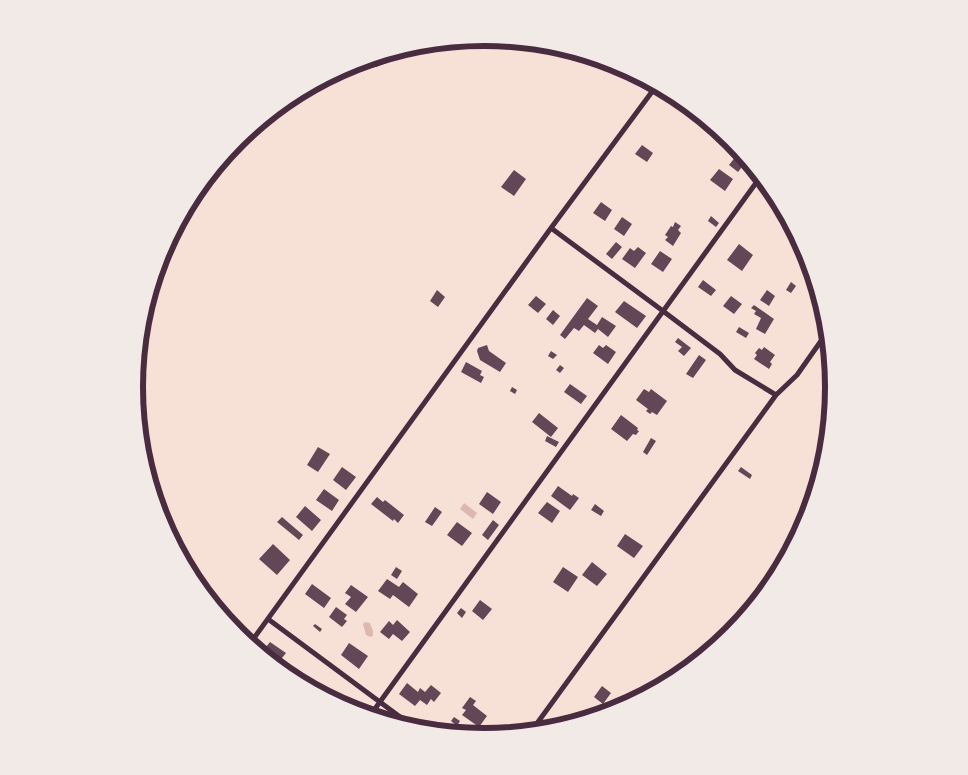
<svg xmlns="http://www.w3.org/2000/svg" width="968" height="775" font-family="'Times New Roman',serif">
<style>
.water{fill:#dcb8b0}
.building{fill:#644757}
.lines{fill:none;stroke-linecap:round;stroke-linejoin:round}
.minor{stroke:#4a2c40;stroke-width:5}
.rim{fill:none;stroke:#4a2c40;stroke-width:6}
</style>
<rect width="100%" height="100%" fill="#f7e1d7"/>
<path class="water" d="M464 503 477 513 473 519 460 509Z
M365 622 370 623 373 631V636L370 637 366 635 363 624Z"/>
<path class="building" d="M685 102 700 115 696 120 680 108Z
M642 145 653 153 647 162 635 154Z
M736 156 745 163 738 172 729 165Z
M719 169 733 179 725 191 710 180Z
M514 170 526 179 514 196 501 187Z
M601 202 612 210 605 221 593 213Z
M711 216 719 223 716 227 708 221Z
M622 217 632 224 624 236 614 229Z
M675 222 681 226 678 230 681 233 673 246 665 240 668 237 665 235 671 226 673 227Z
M616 242 622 247 612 259 606 254Z
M739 244 753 255 742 271 727 260Z
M638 247 646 253 635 268 622 259 630 248 634 251Z
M660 251 672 259 663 272 651 264Z
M703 280 716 290 711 296 698 287Z
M791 282 796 286 791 293 786 290Z
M437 290 445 297 438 307 430 301Z
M767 290 775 296 769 306 760 300Z
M536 296 546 304 538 313 528 305Z
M731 296 742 304 734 314 723 306Z
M587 298 598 306 588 319 597 325 602 317 616 326 608 337 598 329 595 333 584 325 579 331 574 328 565 339 560 335Z
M624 301 646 316 637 328 615 312Z
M754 305 774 319 765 334 756 329 761 318 754 314 756 311 751 308Z
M553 310 560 316 553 325 546 319Z
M739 327 749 333 746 338 736 332Z
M678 338 691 348 684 356 678 351 682 347 675 342Z
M487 345 489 351 506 363 500 372 480 360 477 351 478 348Z
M599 345 603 348 606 345 616 352 608 364 593 353Z
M764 347 775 355 770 362 772 364 769 369 754 359 757 355 755 353 759 348 762 350Z
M551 351 557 355 553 359 548 356Z
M699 355 706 360 693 378 686 374Z
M466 362 482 371 480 375 484 377 481 383 461 372Z
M560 365 564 368 560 373 556 370Z
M570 384 587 396 581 404 564 392Z
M512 387 517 390 515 394 510 391Z
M644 389 649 392 651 389 667 401 657 415 652 412 650 414 646 411 648 409 636 400Z
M539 413 558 428 551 437 532 422Z
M621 415 638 428 637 430 639 431 636 435 633 434 627 441 611 429Z
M547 436 559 442 556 447 545 441Z
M651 438 656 441 647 455 643 452Z
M318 447 330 454 318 472 307 465Z
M342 467 356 477 346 490 333 480Z
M741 467 752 475 750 479 738 471Z
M558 486 572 496 573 494 579 498 570 510 551 496Z
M324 489 339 500 332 511 316 500Z
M487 492 501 502 493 514 479 504Z
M377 497 383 502 385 500 404 515 398 523 394 519 393 521 371 504Z
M547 502 560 511 552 523 538 513Z
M595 504 604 511 601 516 591 510Z
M305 506 321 520 312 531 296 517Z
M435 507 442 512 432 526 425 522Z
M282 517 303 535 299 540 277 522Z
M493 520 499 525 488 540 482 535Z
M457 522 472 533 462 546 447 535Z
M625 534 643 546 634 558 617 546Z
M273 544 290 560 277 575 259 559Z
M592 562 607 574 597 586 582 575Z
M396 567 402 571 397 579 391 575Z
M563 567 578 577 568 592 553 582Z
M387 579 399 587 403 582 418 594 409 607 393 595 390 599 378 591Z
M312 584 331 598 324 608 305 594Z
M351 585 368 597 356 612 345 604 351 597 345 593Z
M480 600 492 609 483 620 472 611Z
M336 607 347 615 344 619 347 621 342 627 329 617Z
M461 608 466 612 462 618 457 613Z
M397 620 410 632 402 641 393 634 389 639 380 632 389 621 393 625Z
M315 624 322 629 320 632 313 626Z
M270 642 286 653 278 663 262 652Z
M349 643 368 656 359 669 341 655Z
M299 678 306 683 304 686 296 682Z
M407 683 418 692 420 688 425 692 431 685 441 693 434 702 431 699 427 705 420 700 415 706 399 694Z
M602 686 611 693 603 704 594 697Z
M470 697 476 701 473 705 487 716 479 727 462 715 466 710 462 708Z
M344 699 350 704 348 706 355 710 354 712 339 705Z
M612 704 620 710 611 713 607 711Z
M563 716 575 724 558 729 555 727Z
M454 717 460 721 457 726 451 721Z"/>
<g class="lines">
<path class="minor" d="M332 74 377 64 411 50 455 41 502 46 516 41
M551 228 663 311 720 354 735 370 776 395
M268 619 419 731
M249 645 551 228 657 85
M369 717 761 176
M530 733 776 395 797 375 828 331"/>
</g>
<path d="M0 0H968V775H0ZM143 387a341 341 0 1 1 682 0a341 341 0 1 1-682 0Z" fill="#f1eae7" fill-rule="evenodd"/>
<path class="rim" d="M143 387a341 341 0 1 1 682 0a341 341 0 1 1-682 0Z"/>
</svg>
